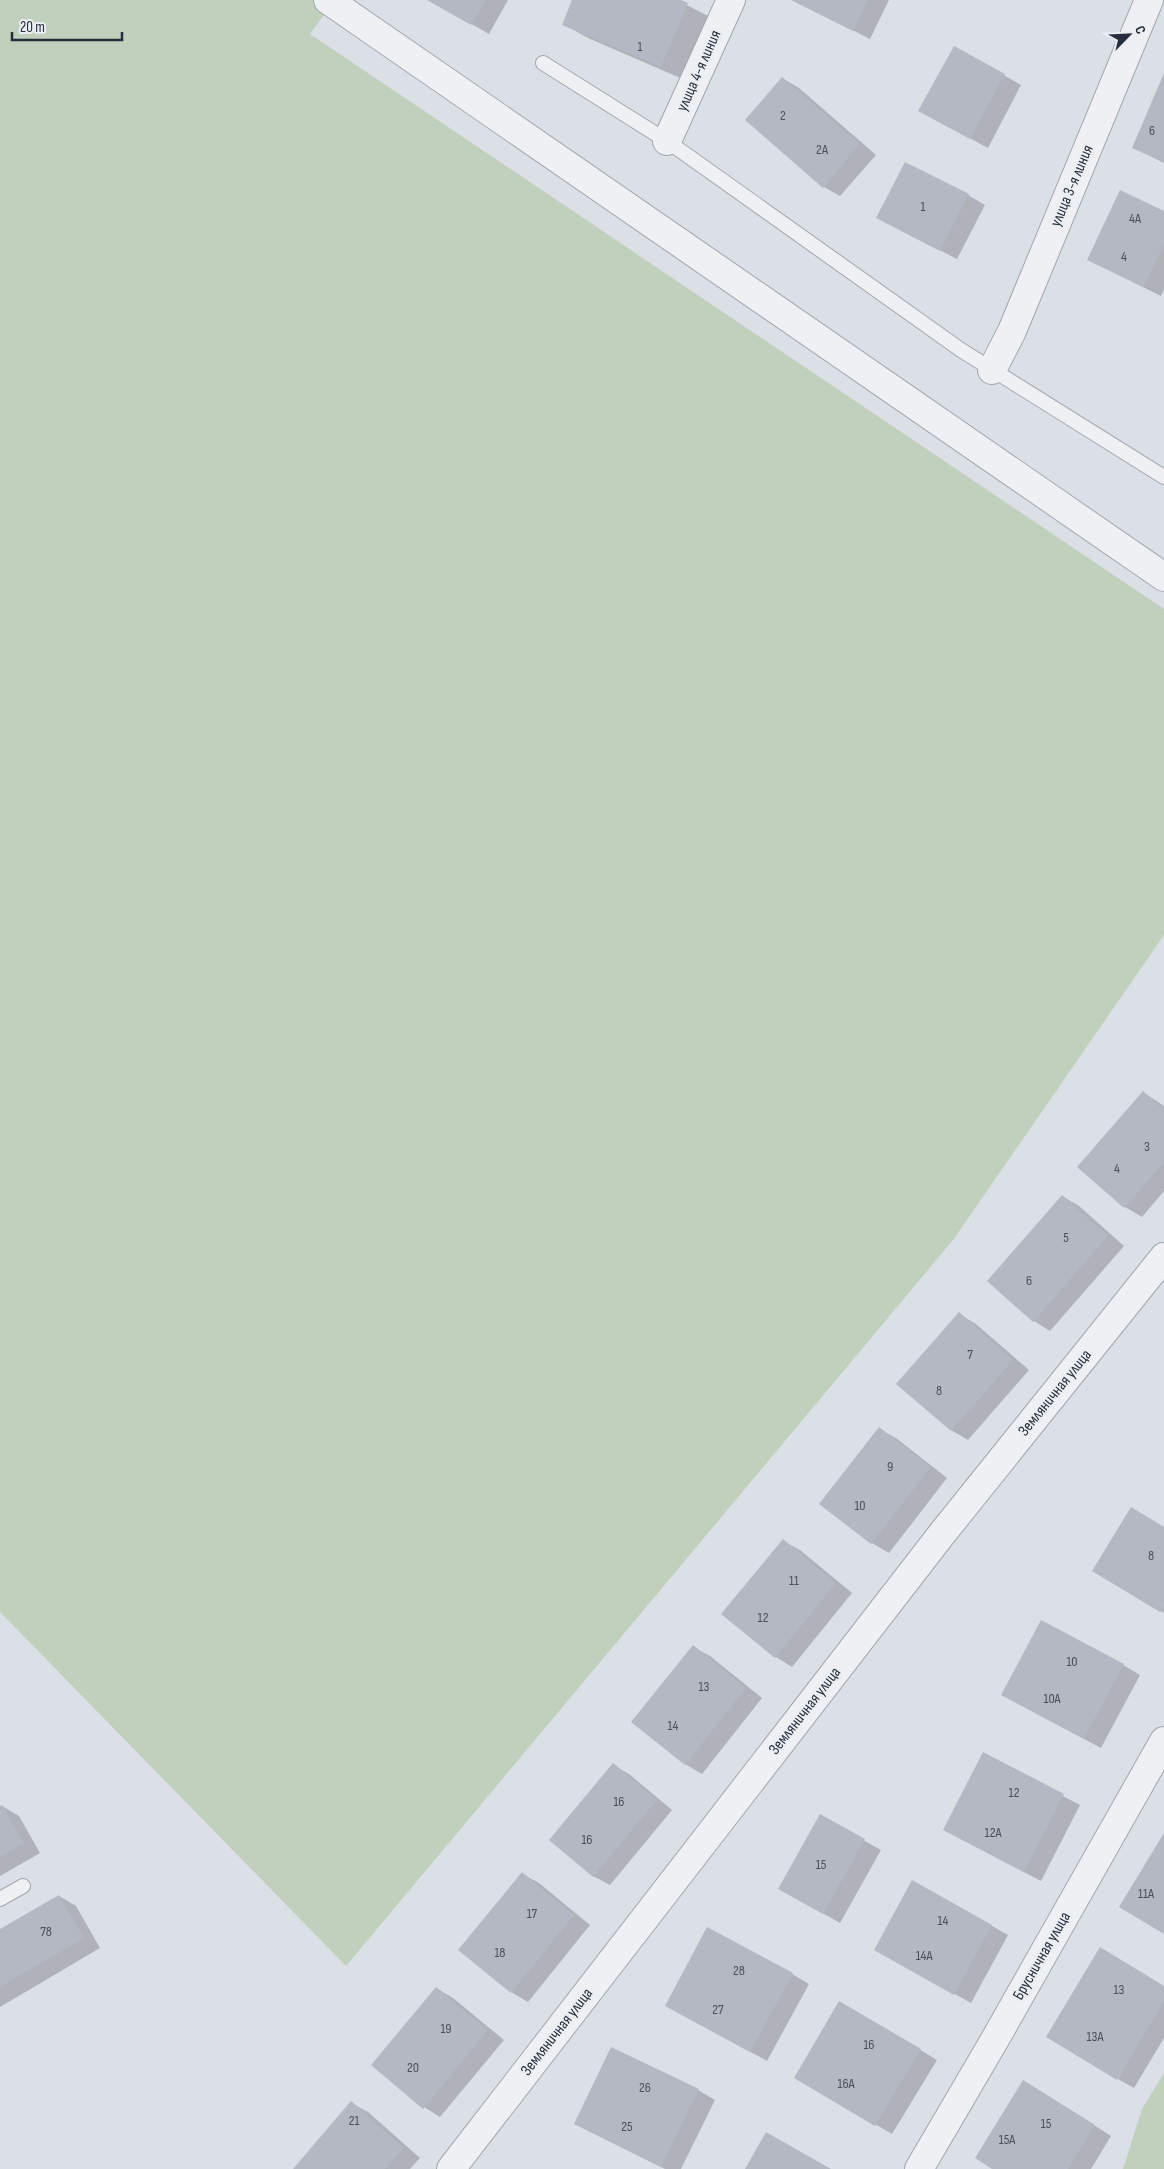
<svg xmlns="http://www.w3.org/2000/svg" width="1164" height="2169" font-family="'Sofia Sans Condensed',sans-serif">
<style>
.green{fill:#c1cfbd}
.shadow{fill:#0003}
.building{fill:#b3b8c2}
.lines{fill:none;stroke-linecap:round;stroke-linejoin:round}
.service-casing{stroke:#a1a6af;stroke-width:16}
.minor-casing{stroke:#a1a6af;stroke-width:30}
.tertiary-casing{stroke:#a1a6af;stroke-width:30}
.service{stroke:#eef0f4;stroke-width:14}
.minor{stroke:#eef0f4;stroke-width:28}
.tertiary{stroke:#eef0f4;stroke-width:28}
.labels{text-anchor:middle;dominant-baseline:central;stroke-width:5;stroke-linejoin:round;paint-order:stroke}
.number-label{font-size:14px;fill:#49505d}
.street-label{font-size:16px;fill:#262d3b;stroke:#ebeef3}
</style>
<rect width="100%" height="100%" fill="#dbdfe6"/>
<path class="green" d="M0 0H335L310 34 1164 609V935L953 1240 346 1966 0 1612Z
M1164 2073V2169H1123L1142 2109Z"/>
<path class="shadow" d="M430 0H508L489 34Z
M574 0H677L712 18 685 80 588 38 563 24Z
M794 0H889L870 39Z
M954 47 1021 85 988 148 936 120Z
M1164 76V163L1134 148Z
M782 78 799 88 876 155 840 196 824 187Z
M968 195 985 205 957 259 895 227Z
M1164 212V289L1161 296 1088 260Z
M1143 1092 1164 1106V1191L1142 1217 1125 1207 1079 1166Z
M1062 1196 1079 1206 1124 1246 1050 1331 1034 1321Z
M959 1314 976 1324 1029 1370 968 1440 951 1430Z
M879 1429 896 1438 947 1478 889 1553 872 1543 821 1504Z
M1164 1528V1613L1094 1570Z
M783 1541 800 1550 852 1593 792 1667 776 1657 723 1614Z
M693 1647 710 1656 762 1698 702 1774 685 1764Z
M1123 1665 1140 1675 1101 1748 1019 1704Z
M983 1754 1080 1805 1041 1881 961 1839Z
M613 1765 629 1774 672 1810 610 1885 593 1876Z
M2 1806 19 1816 40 1853 0 1876V1807Z
M820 1816 881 1850 840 1923 780 1889Z
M522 1874 539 1883 590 1925 528 2002 511 1992Z
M913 1882 1008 1935 971 2003 876 1950Z
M59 1896 76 1906 100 1948 0 2007V1931Z
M792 1974 809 1984 767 2061 683 2015Z
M1164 1987V2038L1134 2088 1118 2079Z
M436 1988 453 1998 504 2040 440 2117 424 2107Z
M840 2002 937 2060 892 2134 795 2077Z
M698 2090 715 2100 681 2169H665L575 2124Z
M1040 2091 1111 2136 1091 2169H995Z
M351 2103 368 2112 420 2158 410 2169H294Z"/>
<path class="building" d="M427 0H486L471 25Z
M572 0H681L688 3 661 67 562 25Z
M791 0H868L853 31Z
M954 46 1005 74 970 139 918 111Z
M1164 73V162L1132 148Z
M782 77 860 144 823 188 745 120Z
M905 162 969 194 940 251 876 218Z
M1120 190 1164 211V244L1144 287 1087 260Z
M1143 1091 1164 1110V1162L1124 1208 1077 1167Z
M1062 1195 1108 1236 1033 1322 987 1281Z
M959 1312 1013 1360 951 1431 896 1384Z
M879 1427 931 1467 871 1544 819 1504Z
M1131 1507 1164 1527V1605L1160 1612 1092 1571Z
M783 1539 836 1583 775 1658 721 1614Z
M1041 1620 1124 1664 1084 1739 1001 1695Z
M693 1645 746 1688 685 1765 631 1722Z
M983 1752 1064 1794 1024 1872 943 1830Z
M613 1763 657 1800 593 1877 549 1840Z
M2 1805 24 1843 0 1857V1806Z
M820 1814 865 1839 823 1914 778 1889Z
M1164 1833V1934L1119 1907Z
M522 1872 574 1915 511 1993 458 1950Z
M912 1880 992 1925 954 1995 874 1950Z
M59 1895 84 1938 0 1987V1929Z
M707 1927 793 1973 750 2052 665 2006Z
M1100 1947 1164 1986V2001L1117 2080 1046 2037Z
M436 1987 488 2030 423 2109 371 2065Z
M839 2001 921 2049 875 2126 794 2078Z
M611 2047 699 2089 661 2167 574 2124Z
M1023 2080 1095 2125 1068 2169H992L975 2158Z
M351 2101 404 2148 385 2169H293Z
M766 2132 831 2169H745Z"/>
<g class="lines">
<g class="service-casing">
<path id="service" d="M543 63 667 141 961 350 1164 477
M0 1899 23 1886"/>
</g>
<g class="minor-casing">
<path id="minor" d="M667 141 731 0
M992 370 1012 331 1149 0
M451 2169 941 1535 1164 1257
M919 2169 994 2041 1164 1741"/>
</g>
<g class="tertiary-casing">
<path id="tertiary" d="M328 0 1164 577"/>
</g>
<use href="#service" class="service"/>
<use href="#minor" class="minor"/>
<use href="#tertiary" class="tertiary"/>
</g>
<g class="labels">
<g class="number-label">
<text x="640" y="46">1</text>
<text x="783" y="115">2</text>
<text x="1152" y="130">6</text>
<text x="822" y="149">2А</text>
<text x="923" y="206">1</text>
<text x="1135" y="218">4А</text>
<text x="1124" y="256">4</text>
<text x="1147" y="1146">3</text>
<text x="1117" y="1168">4</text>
<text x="1066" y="1237">5</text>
<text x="1029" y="1280">6</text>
<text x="970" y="1354">7</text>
<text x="939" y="1390">8</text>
<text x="890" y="1466">9</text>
<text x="860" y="1505">10</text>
<text x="1151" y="1555">8</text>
<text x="794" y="1580">11</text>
<text x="763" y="1617">12</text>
<text x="1072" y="1661">10</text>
<text x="704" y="1686">13</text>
<text x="1052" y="1698">10А</text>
<text x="673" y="1725">14</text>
<text x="1014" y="1792">12</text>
<text x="619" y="1801">16</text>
<text x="993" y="1832">12А</text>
<text x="587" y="1839">16</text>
<text x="821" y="1864">15</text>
<text x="1146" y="1893">11А</text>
<text x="532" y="1913">17</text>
<text x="943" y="1920">14</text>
<text x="46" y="1931">78</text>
<text x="500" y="1952">18</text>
<text x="924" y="1955">14А</text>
<text x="739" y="1970">28</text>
<text x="1119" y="1989">13</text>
<text x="718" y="2009">27</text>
<text x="446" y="2028">19</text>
<text x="1095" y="2036">13А</text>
<text x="869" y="2044">16</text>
<text x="413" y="2067">20</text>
<text x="846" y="2083">16А</text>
<text x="645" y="2087">26</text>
<text x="354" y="2120">21</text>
<text x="1046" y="2123">15</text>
<text x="627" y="2126">25</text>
<text x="1007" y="2139">15А</text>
</g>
<g class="street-label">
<text transform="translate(699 71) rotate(-66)">улица 4-я линия</text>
<text transform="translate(1072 186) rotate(-67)">улица 3-я линия</text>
<text transform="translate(1055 1393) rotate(-51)">Земляничная улица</text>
<text transform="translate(805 1711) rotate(-52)">Земляничная улица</text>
<text transform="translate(1042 1956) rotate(-60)">Брусничная улица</text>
<text transform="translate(557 2032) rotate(-52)">Земляничная улица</text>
</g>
</g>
<g transform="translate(1129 35) rotate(66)" stroke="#ebeef3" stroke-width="4" paint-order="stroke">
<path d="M0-4L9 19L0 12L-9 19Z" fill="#262d3b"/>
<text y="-8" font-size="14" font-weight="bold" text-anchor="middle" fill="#262d3b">С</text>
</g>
<path d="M12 32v8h110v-8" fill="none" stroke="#262d3b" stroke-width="2.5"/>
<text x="20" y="32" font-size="15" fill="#262d3b" stroke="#ebeef3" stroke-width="4" paint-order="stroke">20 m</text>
</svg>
